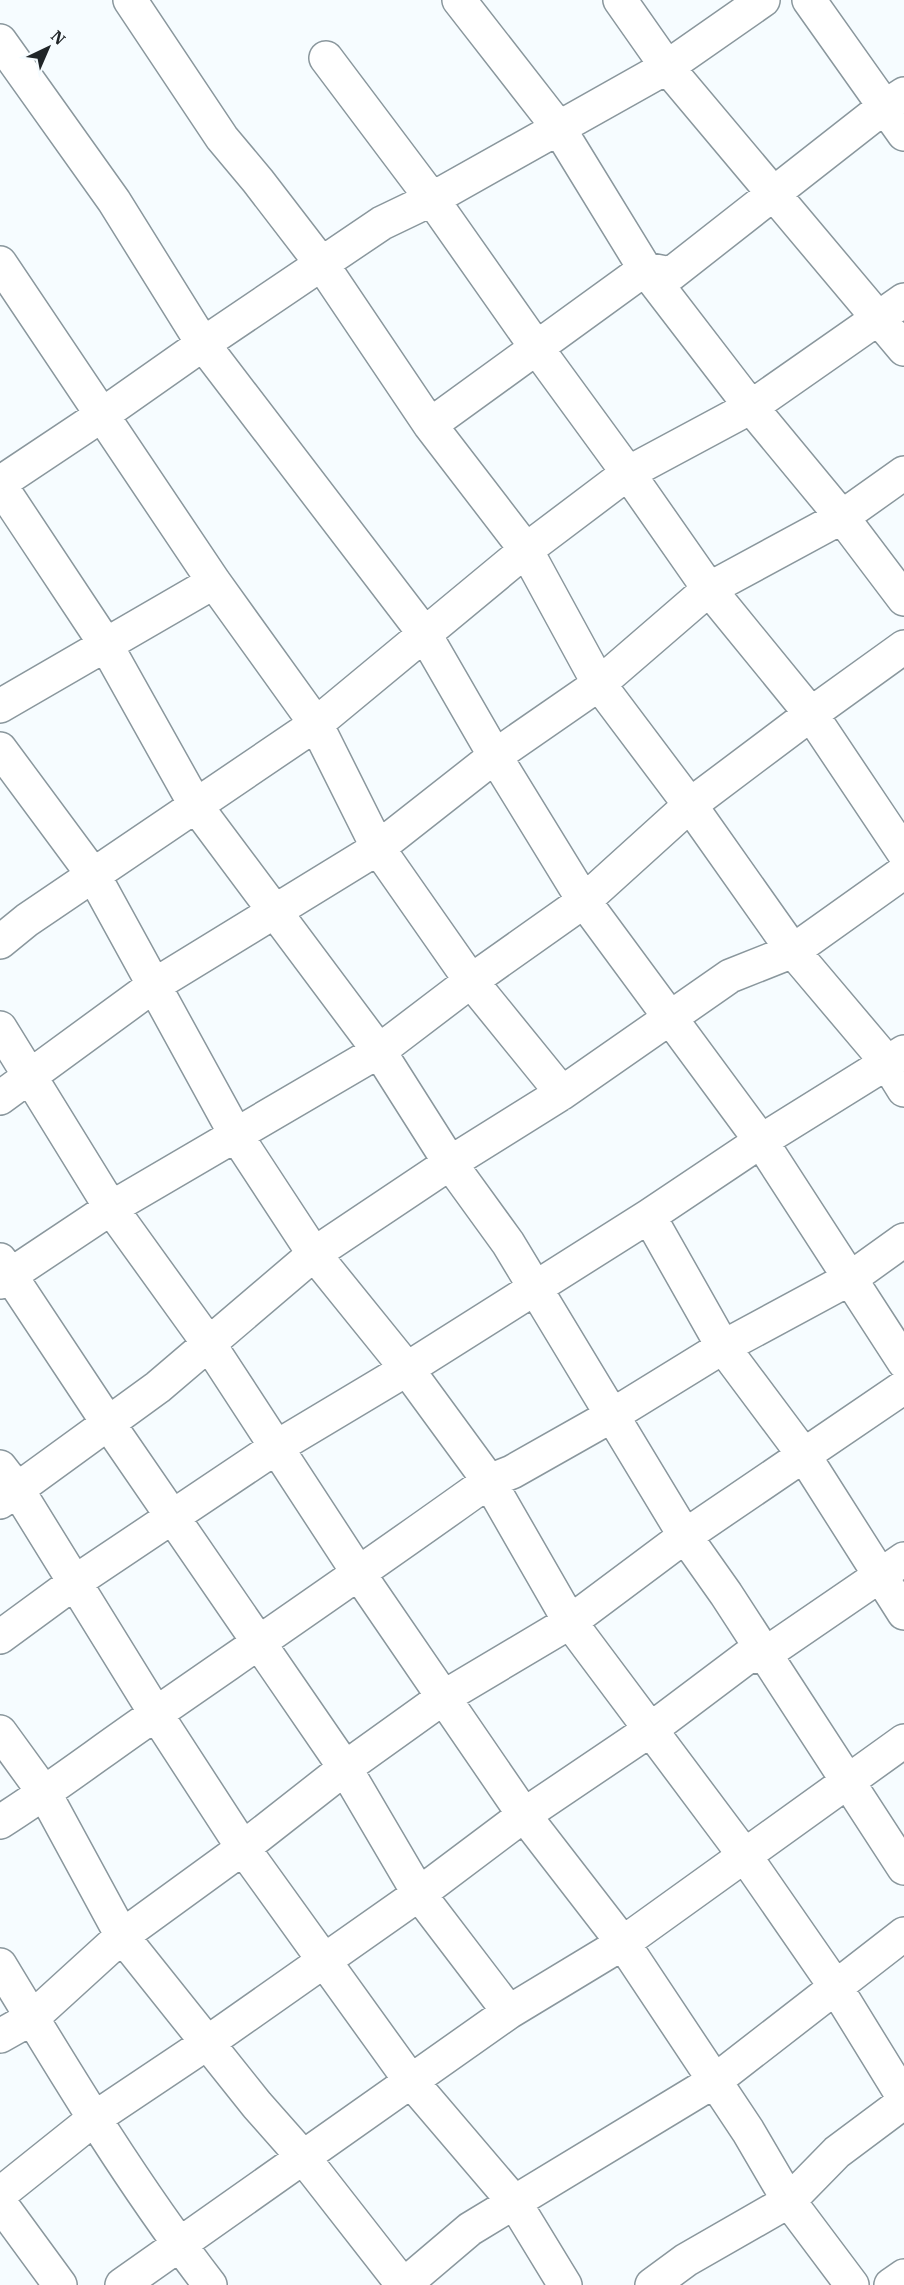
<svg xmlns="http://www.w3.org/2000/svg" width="904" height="2285" font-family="'IBM Plex Serif',serif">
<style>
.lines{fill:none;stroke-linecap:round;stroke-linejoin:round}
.minor-casing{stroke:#8a979d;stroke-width:36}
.minor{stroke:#fff;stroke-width:33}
</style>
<rect width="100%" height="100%" fill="#f6fcff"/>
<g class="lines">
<g class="minor-casing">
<path id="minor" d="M130 0 222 138 258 181 321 263 430 425 526 550 599 684 690 805 793 951 886 1061 904 1090
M459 0 558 127 645 269 751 407 842 517 904 599
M620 0 667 67 904 349
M809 0 904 134
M0 41 114 201 203 344 424 633 495 756 584 901 761 1141 904 1362
M326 58 432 199 536 347 628 473 709 589 811 714 904 853
M0 263 214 582 316 724 378 848 471 981 562 1093
M430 425 645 269 671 274 884 107 904 94
M0 483 102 415 203 344 382 223 432 199 667 67 763 0
M0 485 106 645 196 806 379 1051 450 1163 508 1243 685 1536 726 1594 904 1868
M0 706 214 582
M0 749 94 876 236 1135 314 1254 407 1369 489 1481 570 1622 745 1856 835 1986 904 2098
M0 942 27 920 316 724 526 550 628 473 751 407 904 300
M0 1028 111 1208 209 1344 359 1574 524 1815 623 1943 748 2131 789 2201 852 2285
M0 1098 153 986 378 848 495 756 599 684 709 589 842 517 904 473
M649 1216 723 1347 803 1454 904 1613
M0 1260 108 1423 345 1768 419 1894 509 2012
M0 1282 111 1208 379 1051 471 981 584 901 690 805 811 714 904 647
M0 1467 17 1489 156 1714 243 1848 410 2080 515 2203 565 2285
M0 1502 158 1387 314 1254 450 1163 562 1093 730 976 793 951 904 872
M0 1637 75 1582 275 1448 407 1369 649 1216 761 1141 904 1052
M0 1732 45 1794 122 1936 257 2105 303 2157 403 2285
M0 1822C54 1788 104 1749 157 1713 268 1636 379 1560 489 1481L512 1472 611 1416 723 1347 851 1278 904 1240
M0 1965C66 2074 132 2184 210 2285
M0 2036 32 2018 122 1936 243 1848 345 1768 444 1697 570 1622 685 1536 904 1387
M0 2194 95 2118 207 2043 419 1894 524 1815 650 1730 747 1657 764 1655 904 1559
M0 2203 60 2285
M122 2285 509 2012 623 1943 904 1741
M404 2285 470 2229 716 2080 904 1934
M652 2285 686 2260 789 2201 837 2152 904 2102
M891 2285 904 2276"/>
</g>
<use href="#minor" class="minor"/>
</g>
<g transform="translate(48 48) rotate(44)" stroke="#f6fcff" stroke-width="4.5" paint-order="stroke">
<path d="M0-4.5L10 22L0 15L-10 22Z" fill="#202528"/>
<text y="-9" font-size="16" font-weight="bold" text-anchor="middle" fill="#202528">N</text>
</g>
</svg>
